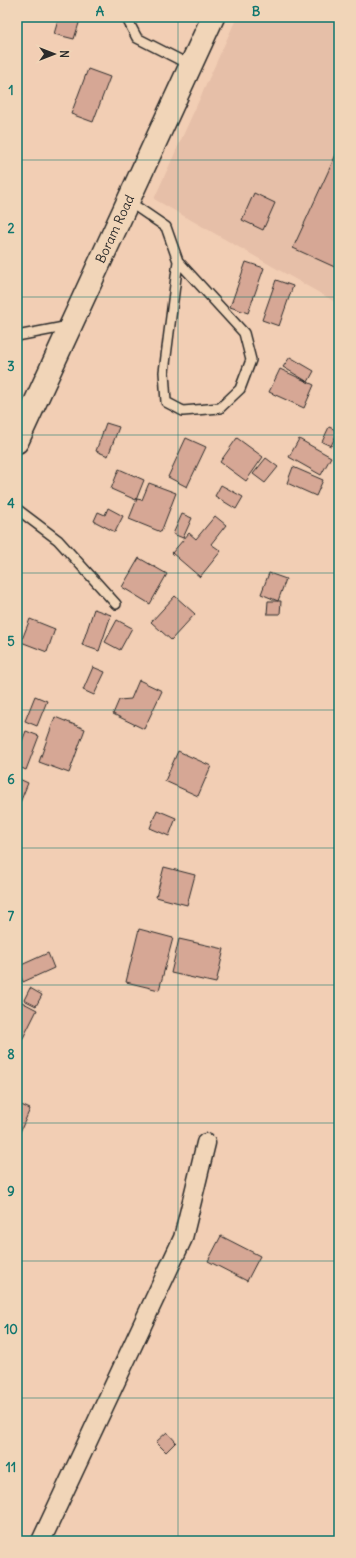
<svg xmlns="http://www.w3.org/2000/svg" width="356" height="1558" font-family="Delius,sans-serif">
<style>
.built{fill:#e6bfa8}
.building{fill:#d6a795;stroke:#2b2b2b}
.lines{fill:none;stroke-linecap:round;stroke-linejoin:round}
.lane-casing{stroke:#2b2b2b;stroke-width:12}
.street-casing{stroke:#2b2b2b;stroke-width:21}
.primary-casing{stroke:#2b2b2b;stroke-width:25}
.lane{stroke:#f1d5b8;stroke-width:9}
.street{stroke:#f1d5b8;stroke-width:18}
.primary{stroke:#f1d5b8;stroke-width:22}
.grid{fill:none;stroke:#0f766e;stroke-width:1;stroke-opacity:0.55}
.labels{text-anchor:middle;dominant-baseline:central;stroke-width:3;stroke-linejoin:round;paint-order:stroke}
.street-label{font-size:13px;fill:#2b2b2b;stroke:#f1d5b8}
.neatline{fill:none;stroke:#0f766e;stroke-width:1.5}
.grid-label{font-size:13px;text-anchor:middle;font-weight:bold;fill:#0f766e}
</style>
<rect width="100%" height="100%" fill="#f2ceb4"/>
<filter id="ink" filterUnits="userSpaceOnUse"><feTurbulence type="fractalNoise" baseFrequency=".025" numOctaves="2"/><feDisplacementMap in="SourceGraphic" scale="8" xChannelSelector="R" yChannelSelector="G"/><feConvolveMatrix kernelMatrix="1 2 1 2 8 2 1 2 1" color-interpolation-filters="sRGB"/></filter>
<g filter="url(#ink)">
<path class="built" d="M237 17H339V304L154 199Z"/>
<path class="building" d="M59 17H81L74 39 54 34Z
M88 69 110 77 93 122 71 114Z
M339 148V269L293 248Z
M254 193 275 203 263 230 242 220Z
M246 262 264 268 248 313 230 307Z
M276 280 293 286 279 326 262 320Z
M290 357 314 371 308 382 283 367Z
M280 369 314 385 304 408 269 392Z
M106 423 119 427 108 456 96 451Z
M329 427 338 431 331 446 322 442Z
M186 438 206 447 187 487 168 477Z
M237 438 263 457 246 481 220 462Z
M299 439 331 457 321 475 289 457Z
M266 458 278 467 265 483 253 474Z
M293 467 323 480 316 496 287 483Z
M119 469 144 480 136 500 111 489Z
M149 483 176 493 161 532 129 519 137 499 142 500Z
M221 485 243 497 236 509 215 496Z
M108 508 123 516 115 532 94 521 98 512 105 515Z
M182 514 192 518 183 538 173 534Z
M215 516 226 525 211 544 221 551 200 577 172 553 189 533 196 539Z
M139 558 167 574 150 604 122 587Z
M269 573 286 579 278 601 261 594Z
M175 596 195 614 171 640 151 622Z
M268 601H281L280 614H267Z
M94 609 111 615 99 651 82 645Z
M30 619 55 629 47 652 21 642Z
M117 620 132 628 120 650 105 642Z
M93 667 105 672 94 695 83 690Z
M139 680 162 691 144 729 113 714 119 700 131 699Z
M35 696 47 701 37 726 25 721Z
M55 717 85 729 69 773 39 762Z
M26 731 39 736 26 770 17 766V754Z
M178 751 211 766 198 796 165 781Z
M17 778 28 783 17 810Z
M157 810 176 818 169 836 150 828Z
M164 867 195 875 187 905 156 897Z
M139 929 173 938 159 990 126 982Z
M179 939 224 949 216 983 171 973Z
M48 953 54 968 23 982 17 967Z
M30 988 42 995 36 1006 24 1000Z
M18 1000 37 1010 22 1040 17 1037Z
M17 1103 30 1109 17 1139Z
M221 1236 260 1256 247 1281 208 1261Z
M167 1432 176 1442 166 1452 156 1442Z"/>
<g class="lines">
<g class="lane-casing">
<path id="lane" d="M126 17 137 38 190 65
M128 201 166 227 178 261 164 372 166 402 183 411 220 408 240 389 251 360 244 333 178 261
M17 336 69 326
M17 509 58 540 116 604"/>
</g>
<g class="street-casing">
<path id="street" d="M41 1541 183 1238 206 1143"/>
</g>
<g class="primary-casing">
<path id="primary" d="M17 442 213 17"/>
</g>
<use href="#lane" class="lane"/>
<use href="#street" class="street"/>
<use href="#primary" class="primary"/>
</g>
</g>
<path class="grid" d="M178 17V1541M17 160H339M17 297H339M17 435H339M17 573H339M17 710H339M17 848H339M17 985H339M17 1123H339M17 1261H339M17 1398H339"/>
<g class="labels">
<g class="street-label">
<text transform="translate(115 229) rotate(-65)">Boram Road</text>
</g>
</g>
<rect width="356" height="1558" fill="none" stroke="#f1d5b8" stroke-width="44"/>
<g transform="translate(54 54) rotate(90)" stroke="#f1d5b8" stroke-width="3" paint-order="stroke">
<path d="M0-3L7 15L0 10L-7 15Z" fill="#2b2b2b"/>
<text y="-6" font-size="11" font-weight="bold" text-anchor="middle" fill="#2b2b2b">N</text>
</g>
<rect x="22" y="22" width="312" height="1514" class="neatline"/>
<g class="grid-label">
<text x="100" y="16">A</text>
<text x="256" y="16">B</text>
<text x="11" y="95">1</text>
<text x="11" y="233">2</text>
<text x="11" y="371">3</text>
<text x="11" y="508">4</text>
<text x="11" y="646">5</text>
<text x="11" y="784">6</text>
<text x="11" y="921">7</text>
<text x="11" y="1059">8</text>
<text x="11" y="1196">9</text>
<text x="11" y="1334">10</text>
<text x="11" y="1472">11</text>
</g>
</svg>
